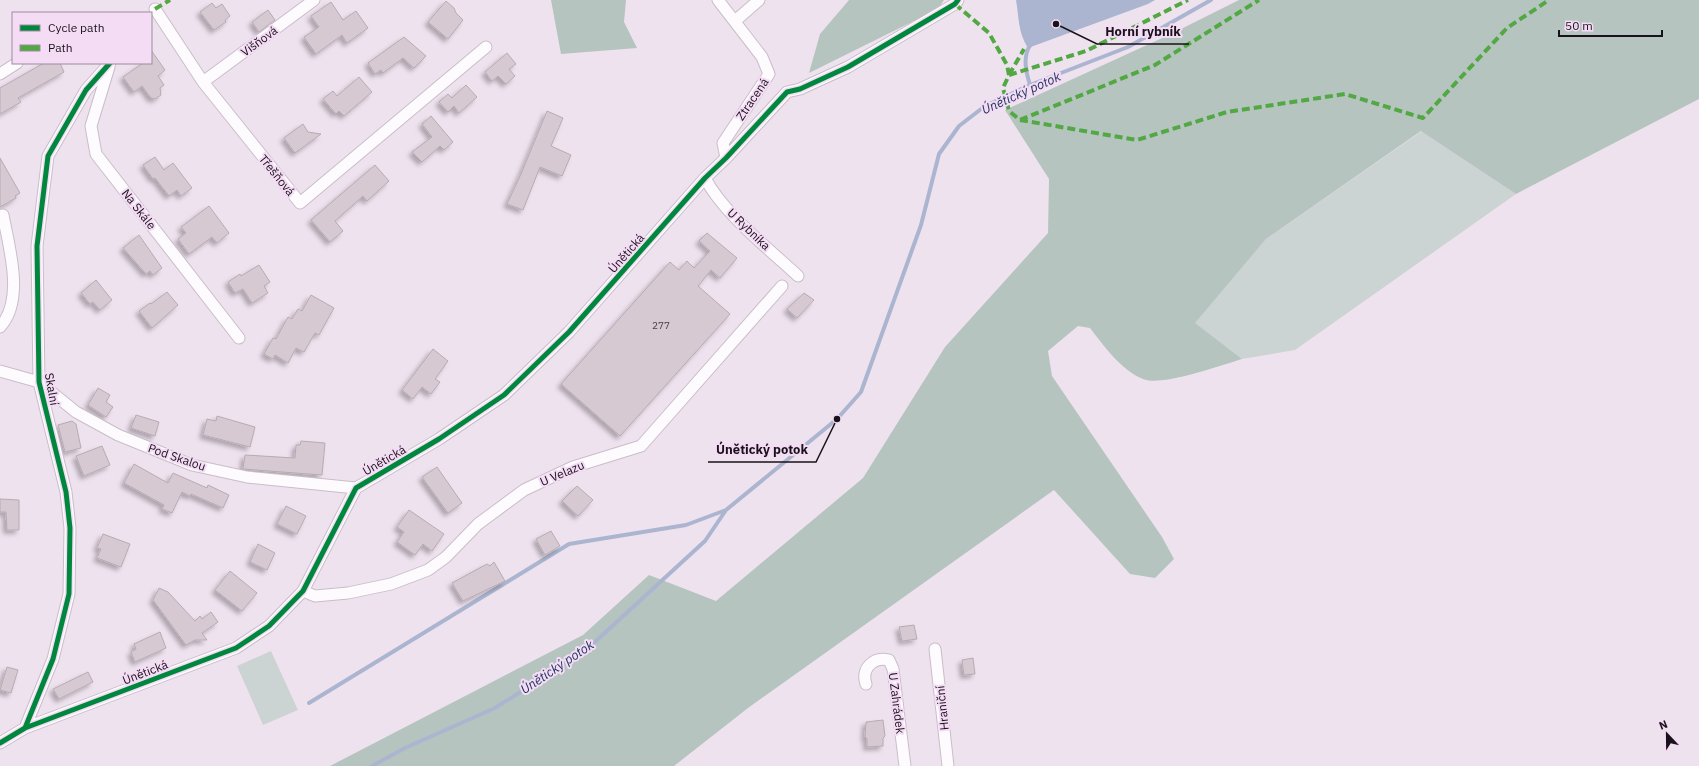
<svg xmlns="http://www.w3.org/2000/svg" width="1699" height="766" font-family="'IBM Plex Sans',sans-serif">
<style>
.green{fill:#ccd4d3}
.forest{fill:#b5c4bf}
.water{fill:#acb5d0}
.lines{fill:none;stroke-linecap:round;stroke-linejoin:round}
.stream{stroke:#acb5d0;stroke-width:4}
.building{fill:#d7c9d2;stroke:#b7abb3;filter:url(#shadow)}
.street-casing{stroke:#c8bec8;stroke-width:13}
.street{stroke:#fdfbfd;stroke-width:11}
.quiet{stroke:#52a843;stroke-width:4;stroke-dasharray:8 4;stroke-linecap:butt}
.cycleway-casing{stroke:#f4dcf5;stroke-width:8}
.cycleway{stroke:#00873e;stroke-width:5}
.labels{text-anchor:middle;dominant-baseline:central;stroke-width:4;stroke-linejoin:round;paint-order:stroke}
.number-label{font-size:10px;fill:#494049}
.street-label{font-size:12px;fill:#1a121b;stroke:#f4dcf5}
.water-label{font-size:13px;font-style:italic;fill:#1a315a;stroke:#f4dcf5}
.leader{fill:none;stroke:#1a121b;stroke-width:1.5}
.callout-dot{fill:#1a121b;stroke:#f4dcf5;stroke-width:1.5}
.callout-label{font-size:13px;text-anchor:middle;font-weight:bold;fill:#1a121b;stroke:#f4dcf5;stroke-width:4;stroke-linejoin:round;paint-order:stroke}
</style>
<defs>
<filter id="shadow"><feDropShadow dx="-3.5" dy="3.5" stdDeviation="2" flood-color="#0004"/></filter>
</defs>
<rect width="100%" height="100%" fill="#efe2ef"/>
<path class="green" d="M1422 131 1516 194 1295 350 1242 359 1194 323 1266 239Z
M271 651 298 710 263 725 237 666Z"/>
<path class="forest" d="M551 0H626L624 22 637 48 561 54Z
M849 0H944L938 9 809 73 820 34Z
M1239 0H1699V99L1516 194 1421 131 1266 239 1195 323 1242 359C1222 365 1161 387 1143 379 1122 371 1103 345 1090 328L1078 326 1048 351 1052 376 1162 537 1174 559 1155 578 1130 574 1054 490 748 708 674 766H330L583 635 649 575 716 601 863 478 945 347 1048 233 1049 179 1005 110 1171 34Z"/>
<path class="water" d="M1016 0H1155L1148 4 1028 48C1018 33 1019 17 1016 0Z"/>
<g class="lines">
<path class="stream" d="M1030 85C1026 72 1022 56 1031 44
M309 703 569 544 686 525 726 510
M372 766 405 748 495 708 585 651 705 541 726 510 837 419 861 392 921 225 939 154 959 126 985 106 1030 85 1128 47 1211 0"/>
</g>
<path class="building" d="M446 1 454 8 456 13 463 20 448 39 428 22Z
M331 2 343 20 356 11 368 28 347 43 342 35 316 54 304 37 319 27 311 16Z
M212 3 216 8 222 4 230 16 225 20 226 22 214 30 200 12Z
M268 10 275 20 259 32 252 22Z
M404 37 426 56 414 68 403 58 383 73 381 70 375 74 368 63Z
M151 50 165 70 158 76 164 85 160 88 161 95 155 99 151 98 142 86 134 92 123 77 143 63H151Z
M507 53 516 64 509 69 515 76 506 84 498 76 492 81 485 72Z
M44 63H60L64 72 18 98 21 102 0 114V88Z
M359 77 372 92 344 116 339 111 336 114 323 99 333 91 337 96Z
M466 85 477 97 459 113 454 106 448 112 439 102 448 94 452 98Z
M547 111 563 118 551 146 571 155 562 176 540 167 523 210 507 204 521 174Z
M431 116 453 142 444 150 440 146 422 162 412 152 432 137 422 124Z
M303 124 308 132 321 134 295 153 284 138Z
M155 157 164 170 173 163 192 188 181 196 177 190 169 196 155 178 153 179 143 165Z
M0 158 20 193 15 196 16 198 0 207Z
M375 165 389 181 367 201 363 196 335 221 343 231 330 242 311 220Z
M209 206 229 233 217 243 212 237 189 254 178 239 186 233 181 227Z
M707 233 737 258 720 278 711 270 698 286 730 314 620 436 561 384 670 262 679 270 687 261 694 268 710 251 699 241Z
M139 235 162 268 153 275 150 271 146 274 123 248Z
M259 265 270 282 264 286 268 293 252 303 243 289 235 293 228 282 240 274 241 276Z
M96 280 112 300 100 310 93 302 90 304 81 293Z
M167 292 178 305 152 328 139 311 150 303 151 304Z
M804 293 814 300 797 318 787 309Z
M311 295 334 308 319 335 315 333 304 352 296 348 288 363 275 355 273 359 264 354 273 338 276 339 288 317 292 319 298 309 302 311Z
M433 349 448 361 435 379 440 382 431 394 422 387 413 399 402 390Z
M98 388 110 395 106 402 113 407 106 417 88 405Z
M136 415 159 422 155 436 131 428Z
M217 416 255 427 250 447 203 435 207 419 216 421Z
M72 421 76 424 81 448 65 452 58 425Z
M301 441 325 443 322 475 243 469 245 455 295 458 296 445H300Z
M102 446 110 465 84 476 76 456Z
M134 464 168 483 173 473 207 488 208 485 229 495 223 508 191 494 190 496 182 492 172 513 162 509 164 505 124 483Z
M437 467 462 503 448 513 422 477Z
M577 486 593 500 578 516 562 501Z
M0 499 19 500V530H7L6 512H0Z
M286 506 306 516 297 534 277 524Z
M409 510 444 534 432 551 423 544 415 555 397 542 404 532 397 527Z
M551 531 560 546 545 555 536 539Z
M103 534 130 544 121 567 97 558 101 549 97 548Z
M258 544 275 553 267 570 250 562Z
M494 562 505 581 463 601 452 583 487 564 490 566Z
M230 571 257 593 242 611 215 590Z
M159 588 168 592 195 621 200 616 202 619 211 612 218 622 202 633 207 640H195L186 645 153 600Z
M914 625 917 639 902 641 899 627Z
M160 632 166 648 135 662 131 652 136 649 134 644Z
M973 658 975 674 964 675 962 660Z
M7 667 18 670 11 693 0 690Z
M88 672 93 682 59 699 53 689Z
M883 720 885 736 883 738V746L867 747V739L865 737 866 722Z"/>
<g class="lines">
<g class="street-casing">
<path id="street" d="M718 0 762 57 769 74 723 143 726 158
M155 9 203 82 300 203 486 47
M735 21 759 0
M109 67 91 126 96 154 239 338
M0 74 17 63
M203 82 314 0
M705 178C723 213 769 249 798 276
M0 327C25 300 9 247 3 215
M0 371 39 382 76 412 118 435 192 465 247 477 356 488
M303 591 315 596 348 593 391 584 428 570 446 557 478 524 524 490 573 467 641 446 782 286
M935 649 948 766
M866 684C861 669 873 656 889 660L893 669 905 766
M25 728 53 659 69 594 70 528 66 492 39 382 37 246 48 156 86 90 110 63
M0 743 25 728 236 648 269 626 303 591 356 488 439 439 504 395 569 332 705 178 726 158 787 92 800 89 848 67 955 4 958 0"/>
</g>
<use href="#street" class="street"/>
<path class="quiet" d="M955 4 989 33 1007 65 1009 75 1003 88 1009 111 1020 120 1155 65 1259 0
M155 9 170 0
M1009 75 1086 51 1188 0
M1009 75 1024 49
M1020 120 1137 140 1227 112 1345 94 1423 118 1507 28 1549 0"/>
<g class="cycleway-casing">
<path id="cycleway" d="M25 728 53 659 69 594 70 528 66 492 39 382 37 246 48 156 86 90 110 63
M0 743 25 728 236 648 269 626 303 591 356 488 439 439 504 395 569 332 705 178 726 158 787 92 800 89 848 67 955 4 958 0"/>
</g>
<use href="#cycleway" class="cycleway"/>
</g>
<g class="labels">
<g class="number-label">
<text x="661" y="325">277</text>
</g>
<g class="street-label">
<text transform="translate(259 41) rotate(-36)">Višňová</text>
<text transform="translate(752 99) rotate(-56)">Ztracená</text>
<text transform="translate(277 175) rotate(51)">Třešňová</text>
<text transform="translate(139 209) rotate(52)">Na Skále</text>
<text transform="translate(749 229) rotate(44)">U Rybníka</text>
<text transform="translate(626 253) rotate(-49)">Únětická</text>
<text transform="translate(52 389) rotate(80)">Skalní</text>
<text transform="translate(177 457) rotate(19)">Pod Skalou</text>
<text transform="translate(384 460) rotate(-30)">Únětická</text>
<text transform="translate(562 473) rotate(-23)">U Velazu</text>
<text transform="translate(145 672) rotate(-21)">Únětická</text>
<text transform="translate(897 703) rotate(83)">U Zahrádek</text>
<text transform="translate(942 708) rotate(-96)">Hraniční</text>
</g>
<g class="water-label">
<text transform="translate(1021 93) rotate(-24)">Únětický potok</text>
<text transform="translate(557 667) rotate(-34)">Únětický potok</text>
</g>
</g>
<path class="leader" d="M1056 24L1097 44H1189M837 419L816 462H708"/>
<g class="callout-dot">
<circle cx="1056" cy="24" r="4"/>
<circle cx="837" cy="419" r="4"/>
</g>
<g class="callout-label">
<text x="1143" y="36">Horní rybník</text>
<text x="762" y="454">Únětický potok</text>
</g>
<rect x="12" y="12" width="140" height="52" fill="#f4dcf5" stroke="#9d8b9e"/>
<rect x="20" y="25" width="20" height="6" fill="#00873e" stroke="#9d8b9e"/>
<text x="48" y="32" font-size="12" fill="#1a121b">Cycle path</text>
<rect x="20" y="45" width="20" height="6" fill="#52a843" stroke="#9d8b9e"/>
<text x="48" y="52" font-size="12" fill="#1a121b">Path</text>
<g transform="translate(1667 734) rotate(338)" stroke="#f4dcf5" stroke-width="3" paint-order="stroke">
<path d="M0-3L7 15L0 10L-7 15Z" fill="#1a121b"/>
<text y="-6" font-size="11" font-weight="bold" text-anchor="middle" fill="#1a121b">N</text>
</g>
<path d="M1559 30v6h103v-6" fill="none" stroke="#1a121b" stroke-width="2"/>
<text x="1565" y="30" font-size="12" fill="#1a121b" stroke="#f4dcf5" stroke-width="3" paint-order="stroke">50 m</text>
</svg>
